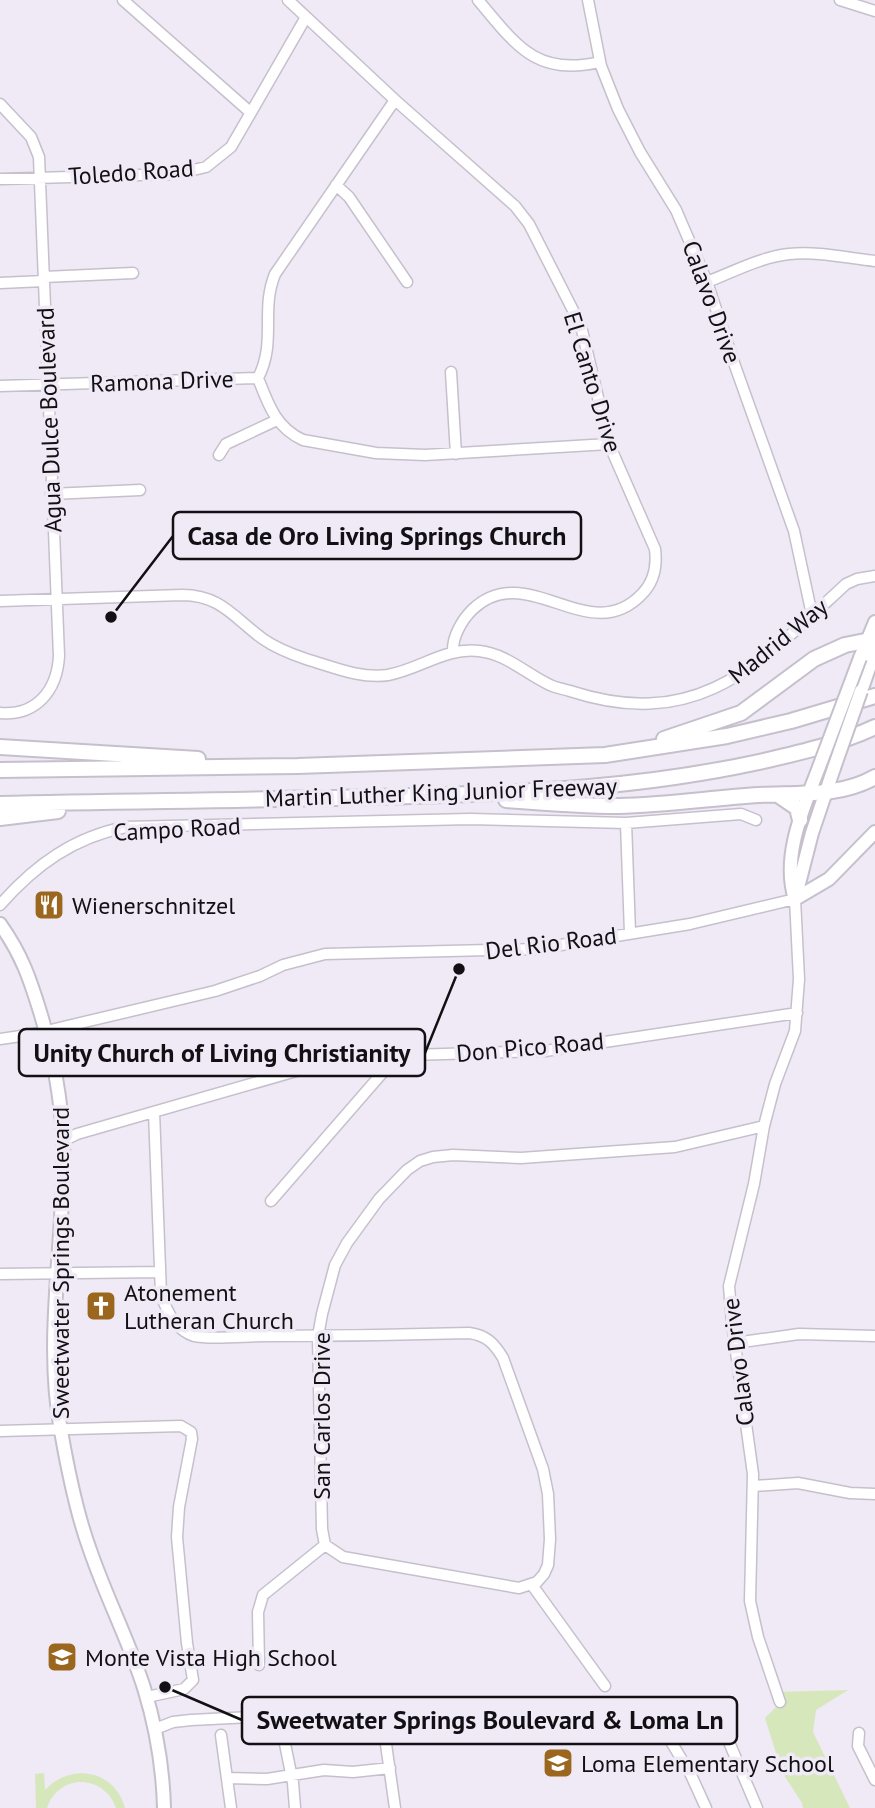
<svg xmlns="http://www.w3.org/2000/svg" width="875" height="1808" font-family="'PT Sans',sans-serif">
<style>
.green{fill:#d6e7bc}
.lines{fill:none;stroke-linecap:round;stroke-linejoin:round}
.minor-casing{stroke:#c6c0cc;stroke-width:13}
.major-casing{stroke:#c6c0cc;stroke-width:16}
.highway-casing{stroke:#c6c0cc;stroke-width:18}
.minor{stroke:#fff;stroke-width:10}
.major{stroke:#fff;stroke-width:12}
.highway{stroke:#fff;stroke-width:14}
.major-bridge-casing{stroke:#c6c0cc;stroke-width:16;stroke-linecap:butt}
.major-bridge{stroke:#fff;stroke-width:12}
.labels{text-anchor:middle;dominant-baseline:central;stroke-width:7;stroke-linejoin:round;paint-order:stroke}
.street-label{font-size:24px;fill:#121014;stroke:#f0e9f6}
.poi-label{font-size:24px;fill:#121014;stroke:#f0e9f6;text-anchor:start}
.leader{fill:none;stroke:#121014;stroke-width:2.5}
.callout-dot{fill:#121014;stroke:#f0e9f6;stroke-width:2.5}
.callout{fill:#f0e9f6;stroke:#121014;stroke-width:2.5}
.callout-label{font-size:26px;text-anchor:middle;font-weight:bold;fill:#121014}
</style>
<rect width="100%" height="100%" fill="#f0e9f6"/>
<path class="green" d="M848 1690 816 1710 813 1732 850 1808H803L802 1803 782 1772 765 1718 780 1703 775 1692Z
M44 1773 45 1790C71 1762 115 1770 125 1808H116C104 1774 59 1773 47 1808H36L35 1774Z"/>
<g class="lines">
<g class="minor-casing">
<path id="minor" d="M123 0 250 112
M288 0 395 100 515 206 529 224 581 326 609 444 655 549C657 565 654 582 642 594 589 650 527 557 472 610 462 620 452 637 453 652
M478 0C516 45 536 77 600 62
M588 0 601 66 618 109 640 152 676 210 707 282 734 363 794 531 812 615
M840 0 875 11
M0 104 31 137 39 157 59 656C57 691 36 716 0 713
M0 179 176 174 206 167 231 147 306 17
M336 185 349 197 407 282
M44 277 133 273
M707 282C733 272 761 257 789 254 817 251 847 258 875 261
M0 283 44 281
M451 372 456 454
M258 378C268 404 276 428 303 440L376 453 425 455 609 444
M0 386 258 378C277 341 260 311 275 274L395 100
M219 455 226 444 277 420
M51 494 140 490
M0 601 182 595C221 595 234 618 263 639 276 648 291 654 306 659 333 667 360 679 388 675 420 669 446 647 479 651 507 654 526 674 550 685 556 688 564 689 570 691 699 733 759 664 846 584L857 579 875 576
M626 823 630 933
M0 905C35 865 74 837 126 827L470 819 626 823 741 814 756 820
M0 1039 34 1034 215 991 260 976 283 965 325 954 536 949 690 924 795 899 799 979 795 1031 775 1084 764 1126 754 1184 729 1286 732 1323 753 1474 750 1601 758 1637 780 1702
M154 1112 161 1294C166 1310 176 1330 194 1336 209 1340 246 1336 264 1336 332 1336 401 1335 469 1333 486 1335 494 1343 503 1358L543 1469 548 1494 550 1539 548 1565 544 1574 537 1582 519 1588 343 1557 325 1545 322 1529 318 1336 322 1314 335 1265 347 1243 379 1199 407 1170 420 1161 433 1157 453 1155 521 1158 675 1147 764 1126
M63 1141 77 1134 345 1057 545 1051 797 1013
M271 1201 397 1056
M0 1274 160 1272
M735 1343 799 1334 875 1336
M0 1431 181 1426 191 1432 192 1439 179 1507 177 1537 187 1643 193 1680 184 1689 147 1697
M754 1486 798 1483 850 1493 875 1494
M532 1585 605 1686
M259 1665 258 1612 263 1595 325 1545
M662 1721 664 1730 691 1775 706 1808
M728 1723 729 1742 757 1808
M155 1729 173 1722 191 1720 497 1705
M384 1730 395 1808
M859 1733 858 1746 875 1780
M283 1734 293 1783 295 1808
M221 1735 231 1808
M228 1778 267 1779 324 1770 353 1772 390 1768"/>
</g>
<g class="major-casing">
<path id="major" d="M860 658 875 622
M861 691 875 651
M795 899C781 856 804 807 819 767
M795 899 812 833 834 768
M795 899 829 879 875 832
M0 924C22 955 30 979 41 1015 53 1055 61 1098 63 1140 66 1237 43 1335 61 1431 68 1471 76 1512 90 1550 106 1597 129 1641 144 1688 156 1727 163 1767 164 1808"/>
</g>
<g class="highway-casing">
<path id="highway" d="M664 739 741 713 814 659 845 645 875 639
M0 747 198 759
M0 770 298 766 605 755 727 736 791 721 875 696
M778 795 797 808 800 820
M506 800C544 803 581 806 619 806 666 805 712 798 759 795 798 793 840 797 875 777
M0 804C137 801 275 800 412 796 529 793 644 787 759 762 798 753 839 744 875 727
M0 818 58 811"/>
</g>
<use href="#minor" class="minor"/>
<use href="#major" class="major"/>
<use href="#highway" class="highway"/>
<g class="major-bridge-casing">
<path id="major-bridge" d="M819 767 860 658
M834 768 861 691"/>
</g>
<use href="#major-bridge" class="major-bridge"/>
</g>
<defs>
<g id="restaurant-square" transform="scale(1.575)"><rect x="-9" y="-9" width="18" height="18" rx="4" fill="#9b671e" stroke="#f0e9f6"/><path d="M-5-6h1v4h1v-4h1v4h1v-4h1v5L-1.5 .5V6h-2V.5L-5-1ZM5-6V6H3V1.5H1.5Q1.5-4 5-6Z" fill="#fff"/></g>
<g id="church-square" transform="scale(1.575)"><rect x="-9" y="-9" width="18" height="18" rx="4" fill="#9b671e" stroke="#f0e9f6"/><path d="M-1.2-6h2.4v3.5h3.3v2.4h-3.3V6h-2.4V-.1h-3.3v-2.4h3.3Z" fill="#fff"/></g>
<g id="school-square" transform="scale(1.575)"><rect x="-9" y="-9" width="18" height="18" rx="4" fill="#9b671e" stroke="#f0e9f6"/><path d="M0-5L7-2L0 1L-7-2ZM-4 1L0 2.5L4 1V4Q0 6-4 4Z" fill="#fff"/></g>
</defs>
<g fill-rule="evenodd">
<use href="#restaurant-square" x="49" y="905"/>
<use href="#church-square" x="101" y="1306"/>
<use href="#school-square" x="62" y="1657"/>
<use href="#school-square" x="558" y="1763"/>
</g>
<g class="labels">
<g class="street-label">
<text transform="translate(131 172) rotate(-4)">Toledo Road</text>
<text transform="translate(712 302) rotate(70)">Calavo Drive</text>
<text transform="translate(162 381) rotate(-2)">Ramona Drive</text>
<text transform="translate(593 382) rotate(73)">El Canto Drive</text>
<text transform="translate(49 420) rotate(-92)">Agua Dulce Boulevard</text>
<text transform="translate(778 641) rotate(-39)">Madrid Way</text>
<text transform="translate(441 792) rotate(-2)">Martin Luther King Junior Freeway</text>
<text transform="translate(177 829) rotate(-3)">Campo Road</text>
<text transform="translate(551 943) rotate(-7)">Del Rio Road</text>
<text transform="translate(530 1047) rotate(-5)">Don Pico Road</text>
<text transform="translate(60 1263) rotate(-90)">Sweetwater Springs Boulevard</text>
<text transform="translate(738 1362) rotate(-97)">Calavo Drive</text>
<text transform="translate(321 1416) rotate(-90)">San Carlos Drive</text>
</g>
<g class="poi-label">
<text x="72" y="905">Wienerschnitzel</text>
<text x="124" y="1292">Atonement<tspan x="124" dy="28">Lutheran Church</tspan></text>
<text x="85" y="1657">Monte Vista High School</text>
<text x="581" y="1763">Loma Elementary School</text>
</g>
</g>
<path class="leader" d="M111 617L173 536M459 969L425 1053M165 1687L242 1720"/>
<g class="callout-dot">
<circle cx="111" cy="617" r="7"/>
<circle cx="459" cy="969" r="7"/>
<circle cx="165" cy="1687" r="7"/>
</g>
<g class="callout">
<rect x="173" y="512" width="408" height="47" rx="7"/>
<rect x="19" y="1029" width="406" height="47" rx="7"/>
<rect x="242" y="1697" width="495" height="47" rx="7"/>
</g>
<g class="callout-label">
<text x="377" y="545">Casa de Oro Living Springs Church</text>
<text x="222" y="1062">Unity Church of Living Christianity</text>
<text x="490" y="1729">Sweetwater Springs Boulevard &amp; Loma Ln</text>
</g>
</svg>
